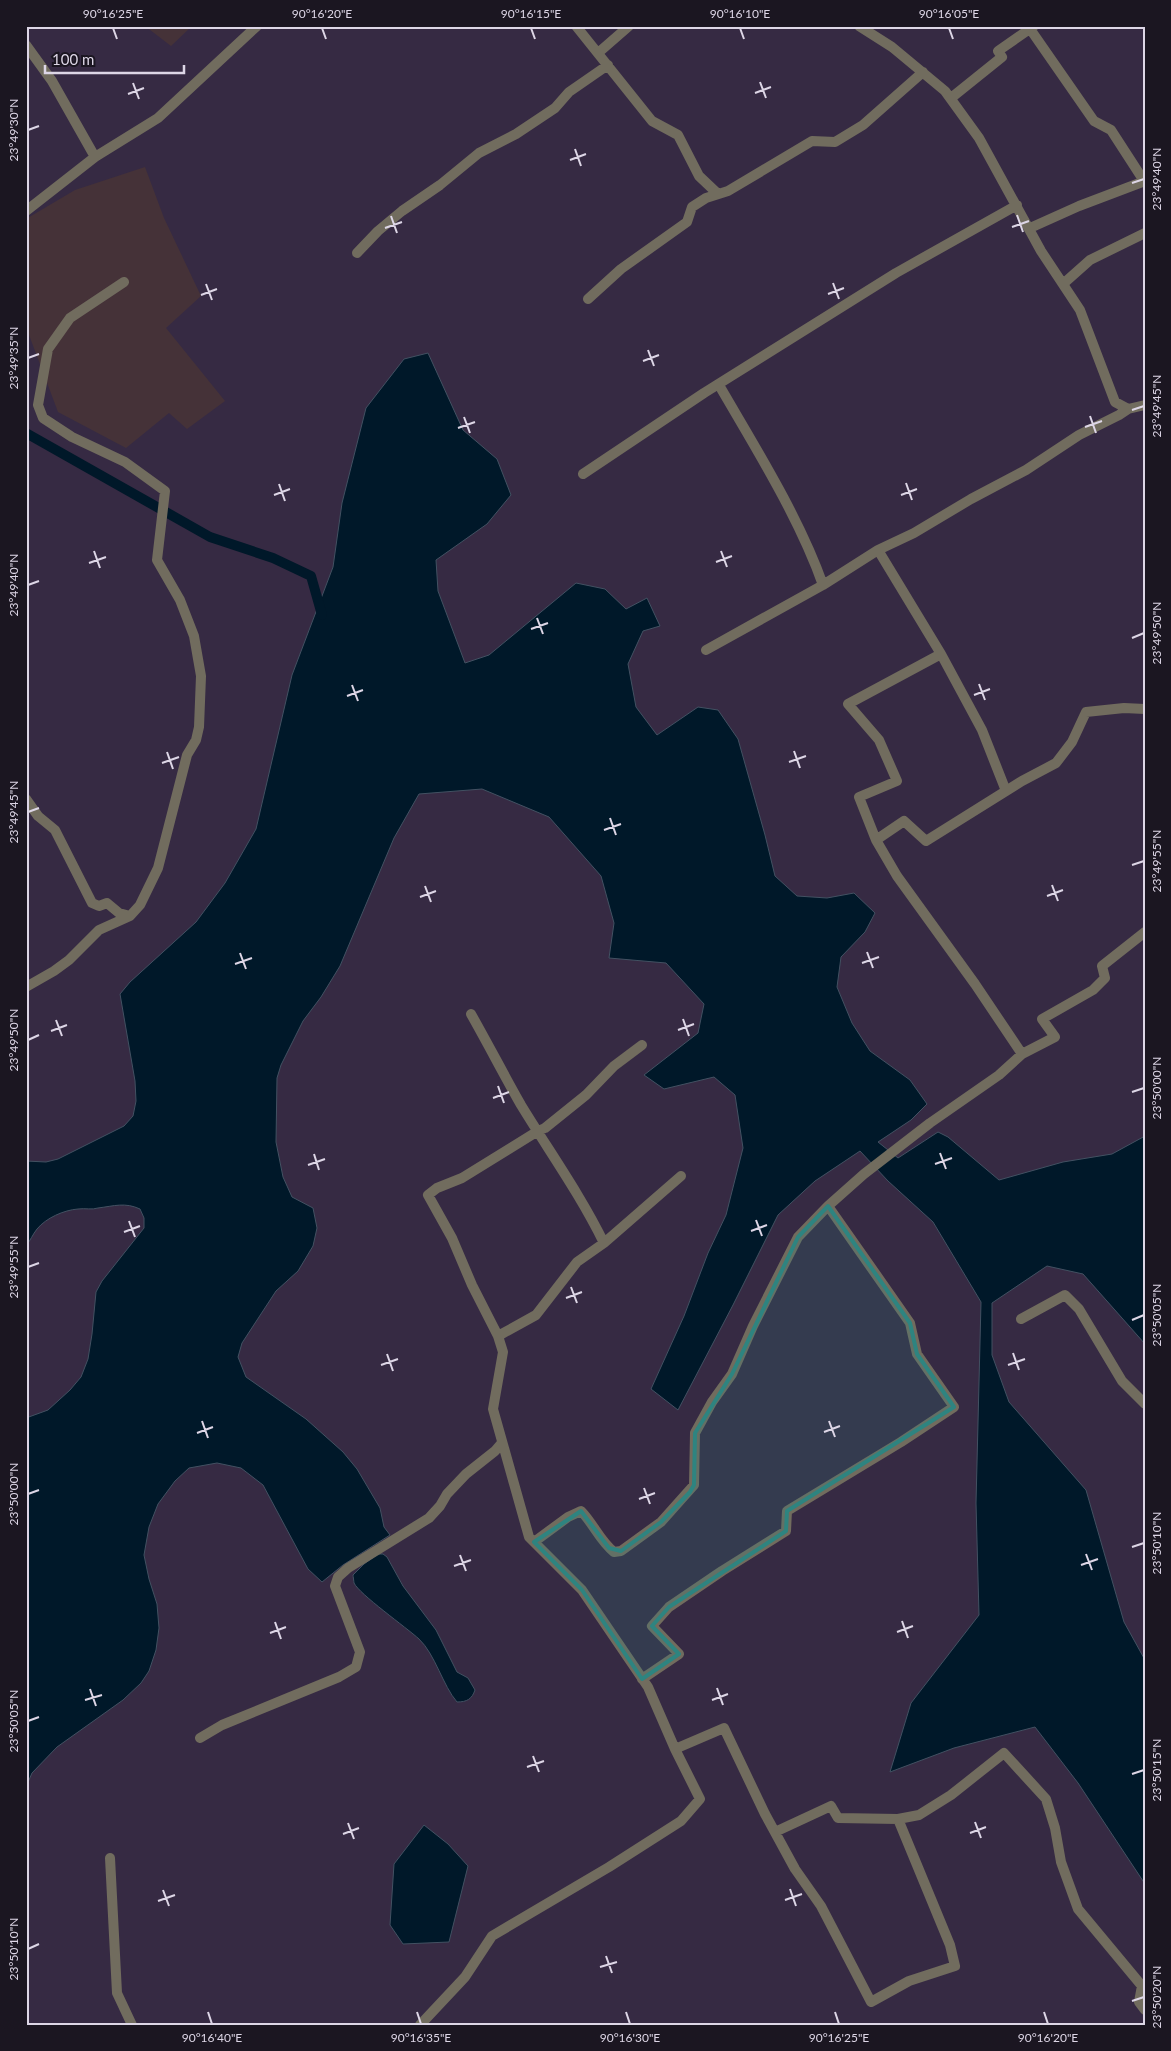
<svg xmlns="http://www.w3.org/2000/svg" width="1171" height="2051" font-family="Lato,sans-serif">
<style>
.industrial{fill:#453238}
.water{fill:#001829;stroke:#425162}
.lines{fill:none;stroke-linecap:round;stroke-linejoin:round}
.canal{stroke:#001829;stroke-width:10}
.street{stroke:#716c5e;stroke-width:10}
.marked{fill:#2e8480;fill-opacity:0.2;stroke:#2e8480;stroke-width:4;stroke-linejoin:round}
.ticks{fill:none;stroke:#ddd6e6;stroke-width:2}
.neatline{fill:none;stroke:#ddd6e6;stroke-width:2}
.ticks-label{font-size:12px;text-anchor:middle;fill:#ddd6e6}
</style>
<rect width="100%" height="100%" fill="#362a43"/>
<path class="industrial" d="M145 26H192L171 46Z
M145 167 164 218 201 296 166 328 225 401 187 429 169 413 126 448 58 412 26 327V219L75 190Z"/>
<path class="water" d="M428 353 463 430 497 459 511 495 487 524 436 560 438 591 465 663 489 655 576 583 605 589 626 609 647 598 660 626 643 631 628 664 636 707 657 735 698 707 718 710 738 739 765 835 775 876 797 896 827 898 854 893 875 913 865 932 841 957 837 987 852 1023 870 1051 910 1080 927 1104 911 1120 878 1142 898 1158 938 1132 948 1137 999 1180 1063 1162 1112 1154 1145 1136V1344L1083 1274 1047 1266 992 1303V1355L1009 1402 1086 1490 1124 1622 1145 1660V1884L1078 1783 1035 1727 954 1748 890 1772 911 1703 979 1615 976 1503 981 1302 933 1222 888 1181 860 1151 815 1181 778 1215 733 1305 678 1410 651 1389 684 1316 708 1253 726 1215 743 1148 735 1095 714 1077 664 1089 644 1075 698 1033 704 1004 666 963 609 958 614 923 601 876 549 817 482 789 419 794 394 838 340 966 321 997 303 1021 281 1065 277 1078 276 1142 283 1177 292 1197 313 1208 317 1228 313 1246 298 1271 276 1291 242 1343 238 1357 246 1377 306 1419 343 1452 357 1469 380 1508 384 1527 390 1535 343 1565 322 1582 308 1569 263 1485 241 1468 217 1463 189 1468 175 1481 158 1504 149 1527 144 1555 149 1579 157 1604 159 1628 156 1650 149 1671 141 1683 123 1700 57 1747 32 1773 26 1787V1418L48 1410 70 1390 81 1377 88 1359 92 1334 96 1292 102 1281 144 1228V1218L140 1209C125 1202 114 1206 98 1208 92 1210 85 1208 78 1209 64 1210 46 1218 37 1229 33 1234 30 1241 26 1246V1161L46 1162 58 1159 124 1126 133 1116 136 1101 135 1081 120 994 130 982 196 922 225 883 256 829 292 675 333 567 342 503 366 408 404 359Z
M378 1554H383L387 1557 403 1586 436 1630 457 1672 468 1678 475 1690C472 1699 467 1702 457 1702 443 1686 435 1654 419 1639 407 1628 359 1594 354 1583 354 1582 353 1576 353 1575L364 1564Z
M424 1825 448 1844 468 1866 449 1942 403 1944 390 1925 394 1864Z"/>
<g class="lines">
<path class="canal" d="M26 433 210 537 273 558 311 576 322 615"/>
<path class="street" d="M576 26 652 121 678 135 699 176 718 194
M859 26 892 47 945 91 979 138 1041 251 1080 310 1115 402 1128 409 1145 405
M1028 26 1094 121 1111 130 1144 181
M26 45 52 81 95 157 158 118 257 26
M598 53 629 26
M951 98 1002 57 998 51 1034 26
M26 211 95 157
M1030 228 1079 206 1145 181
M357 253 378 231 402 211 440 185 479 153 516 134 555 108 569 92 608 65
M1063 284 1090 260 1145 233
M588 299 621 269 687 222 692 207 706 198 728 191 812 141 835 142 863 125 923 72
M719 385C755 447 799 517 823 585L878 550
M1128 409 1119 415 1079 435 1026 470 971 499 914 533 878 550 941 654 848 704 879 740 897 781 859 797 876 840 904 821 926 841 1022 781 1056 763 1072 742 1086 712 1124 708 1145 709
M583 474 704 393 896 273 1017 205
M706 650 823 585
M941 654 982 730 1006 791
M26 799 38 816 55 830 92 903 99 906 107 903 119 913 130 916
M876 840 897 876 975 984 1022 1054
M26 987 54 971 69 960 99 930 130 916 140 905 158 868 187 755 196 740 199 727 201 676 194 636 180 600 157 560 165 491 125 462 72 437 43 418 38 405 48 349 70 318 124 282
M471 1014C488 1044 504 1075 521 1105 549 1151 580 1194 604 1243L577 1262 536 1315 498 1336 472 1285 452 1238 428 1195 437 1188 462 1178 538 1131 545 1128 586 1095 614 1066 642 1045
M604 1243 681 1176
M1021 1319 1065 1295 1079 1309 1122 1381 1145 1404
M498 1336 503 1352 493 1409 529 1537 582 1590 648 1687 675 1749 724 1728 765 1814 795 1869 821 1906 871 2002 909 1981 955 1966 950 1945 898 1819 919 1815 951 1795 1004 1753 1046 1799 1055 1828 1061 1862 1078 1909 1142 1986 1139 2002 1145 2010
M534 1542 568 1517 581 1511C593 1523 600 1541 614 1552L621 1551 661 1522 694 1485 695 1433 712 1402 732 1374 753 1326 798 1237 828 1206 864 1174 930 1123 999 1075 1022 1054 1055 1037 1042 1019 1093 990 1105 978 1102 966 1145 932
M642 1679 679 1654 652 1626 669 1607 722 1571 786 1531 787 1511 901 1442 954 1407 917 1354 910 1323 828 1206
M200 1738 222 1725 339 1677 356 1667 360 1652 335 1586 338 1577 348 1568 429 1518 440 1506 447 1494 466 1474 495 1451 501 1444
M775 1832 831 1806 838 1818 898 1819
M110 1858 117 1993 132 2025
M420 2025 465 1977 492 1936 609 1867 681 1821 700 1799 675 1749"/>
</g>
<path class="marked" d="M828 1206 910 1323 917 1354 954 1407 787 1511 786 1531 669 1607 652 1626 679 1654 642 1679 582 1590 534 1542 581 1511 609 1548 621 1551 661 1522 690 1492 694 1485 695 1433 732 1374 798 1237Z"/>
<path class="ticks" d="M113 28 117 39M322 28 326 39M531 28 535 39M740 28 744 39M949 28 953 39M760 82 766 98M133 83 139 99M755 93 771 87M128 94 144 88M28 130 39 126M575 149 581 166M570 160 586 154M1132 183 1144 179M1017 215 1023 232M391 216 397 233M1012 227 1029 221M385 228 402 222M833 283 839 299M206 284 212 300M828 294 844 288M201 295 217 289M648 350 654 366M28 358 39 354M643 361 659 355M1132 410 1144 406M1090 416 1096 433M464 417 470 433M1085 427 1102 421M458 428 475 422M906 483 912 500M279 484 285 501M274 495 290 489M901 495 917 489M94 551 100 568M721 551 727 567M716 562 732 556M89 563 106 557M28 585 39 581M537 618 543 634M531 629 548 623M1132 638 1144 633M979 684 985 700M352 685 358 701M974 695 990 689M347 696 363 690M794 751 800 768M167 752 173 769M789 762 806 756M162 763 179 757M28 812 39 808M610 818 616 835M604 830 621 824M1132 865 1144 861M1052 885 1058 901M425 886 431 902M1047 896 1063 890M420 897 436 891M867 952 873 968M240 953 246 969M862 963 879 957M235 964 252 958M683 1019 689 1036M56 1020 62 1036M678 1030 694 1024M51 1031 67 1025M28 1040 39 1035M498 1086 504 1103M1132 1092 1144 1088M493 1098 509 1092M940 1153 946 1169M314 1154 319 1170M935 1164 952 1158M308 1165 325 1159M756 1220 762 1236M129 1221 135 1237M751 1231 767 1225M124 1232 140 1226M28 1267 39 1263M571 1287 577 1303M566 1298 582 1292M1132 1320 1144 1315M1013 1353 1019 1370M387 1354 393 1371M381 1365 398 1359M1008 1365 1025 1359M202 1421 208 1438M829 1421 835 1437M824 1432 840 1426M197 1433 213 1427M644 1488 650 1504M28 1494 39 1490M639 1499 655 1493M1132 1547 1144 1543M1086 1554 1092 1570M460 1555 466 1571M1081 1565 1098 1559M454 1566 471 1560M902 1621 908 1638M275 1622 281 1639M897 1632 913 1626M270 1633 286 1627M717 1688 723 1705M90 1689 96 1706M85 1700 102 1695M712 1700 728 1694M28 1721 39 1717M533 1756 539 1772M527 1767 544 1761M1132 1774 1144 1770M975 1822 981 1838M348 1823 354 1839M970 1833 986 1827M343 1834 359 1828M790 1889 796 1906M163 1890 169 1906M785 1900 802 1894M158 1901 175 1895M28 1949 39 1944M606 1956 612 1973M600 1967 617 1962M1132 2001 1144 1997M208 2012 212 2024M417 2012 421 2024M626 2012 630 2024M835 2012 839 2024M1044 2012 1048 2024"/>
<rect width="1171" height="2051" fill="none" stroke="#1b1621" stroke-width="55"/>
<path d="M45 65v8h139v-8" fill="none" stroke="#ddd6e6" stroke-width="2.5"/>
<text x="52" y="65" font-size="15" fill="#ddd6e6" stroke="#1b1621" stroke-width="4" paint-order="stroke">100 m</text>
<rect x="28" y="28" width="1116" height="1996" class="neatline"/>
<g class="ticks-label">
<text x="113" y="18">90°16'25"E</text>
<text x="322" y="18">90°16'20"E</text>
<text x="531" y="18">90°16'15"E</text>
<text x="740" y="18">90°16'10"E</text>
<text x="949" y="18">90°16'05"E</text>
<text transform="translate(14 130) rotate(-90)" y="4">23°49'30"N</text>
<text transform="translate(1157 179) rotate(-90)" y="4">23°49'40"N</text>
<text transform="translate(14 358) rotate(-90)" y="4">23°49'35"N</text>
<text transform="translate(1157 406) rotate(-90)" y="4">23°49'45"N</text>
<text transform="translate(14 585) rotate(-90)" y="4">23°49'40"N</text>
<text transform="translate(1157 633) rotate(-90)" y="4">23°49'50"N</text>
<text transform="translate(14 812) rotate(-90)" y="4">23°49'45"N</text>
<text transform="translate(1157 861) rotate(-90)" y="4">23°49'55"N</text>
<text transform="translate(14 1040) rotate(-90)" y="4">23°49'50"N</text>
<text transform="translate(1157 1088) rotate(-90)" y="4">23°50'00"N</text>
<text transform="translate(14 1267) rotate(-90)" y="4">23°49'55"N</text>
<text transform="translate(1157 1315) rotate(-90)" y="4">23°50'05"N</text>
<text transform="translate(14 1494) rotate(-90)" y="4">23°50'00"N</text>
<text transform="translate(1157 1543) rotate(-90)" y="4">23°50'10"N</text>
<text transform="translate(14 1721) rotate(-90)" y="4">23°50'05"N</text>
<text transform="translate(1157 1770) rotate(-90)" y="4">23°50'15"N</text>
<text transform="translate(14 1949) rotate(-90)" y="4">23°50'10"N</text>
<text transform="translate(1157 1997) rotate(-90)" y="4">23°50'20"N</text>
<text x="212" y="2042">90°16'40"E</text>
<text x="421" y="2042">90°16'35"E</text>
<text x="630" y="2042">90°16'30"E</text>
<text x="839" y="2042">90°16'25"E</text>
<text x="1048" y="2042">90°16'20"E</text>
</g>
</svg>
